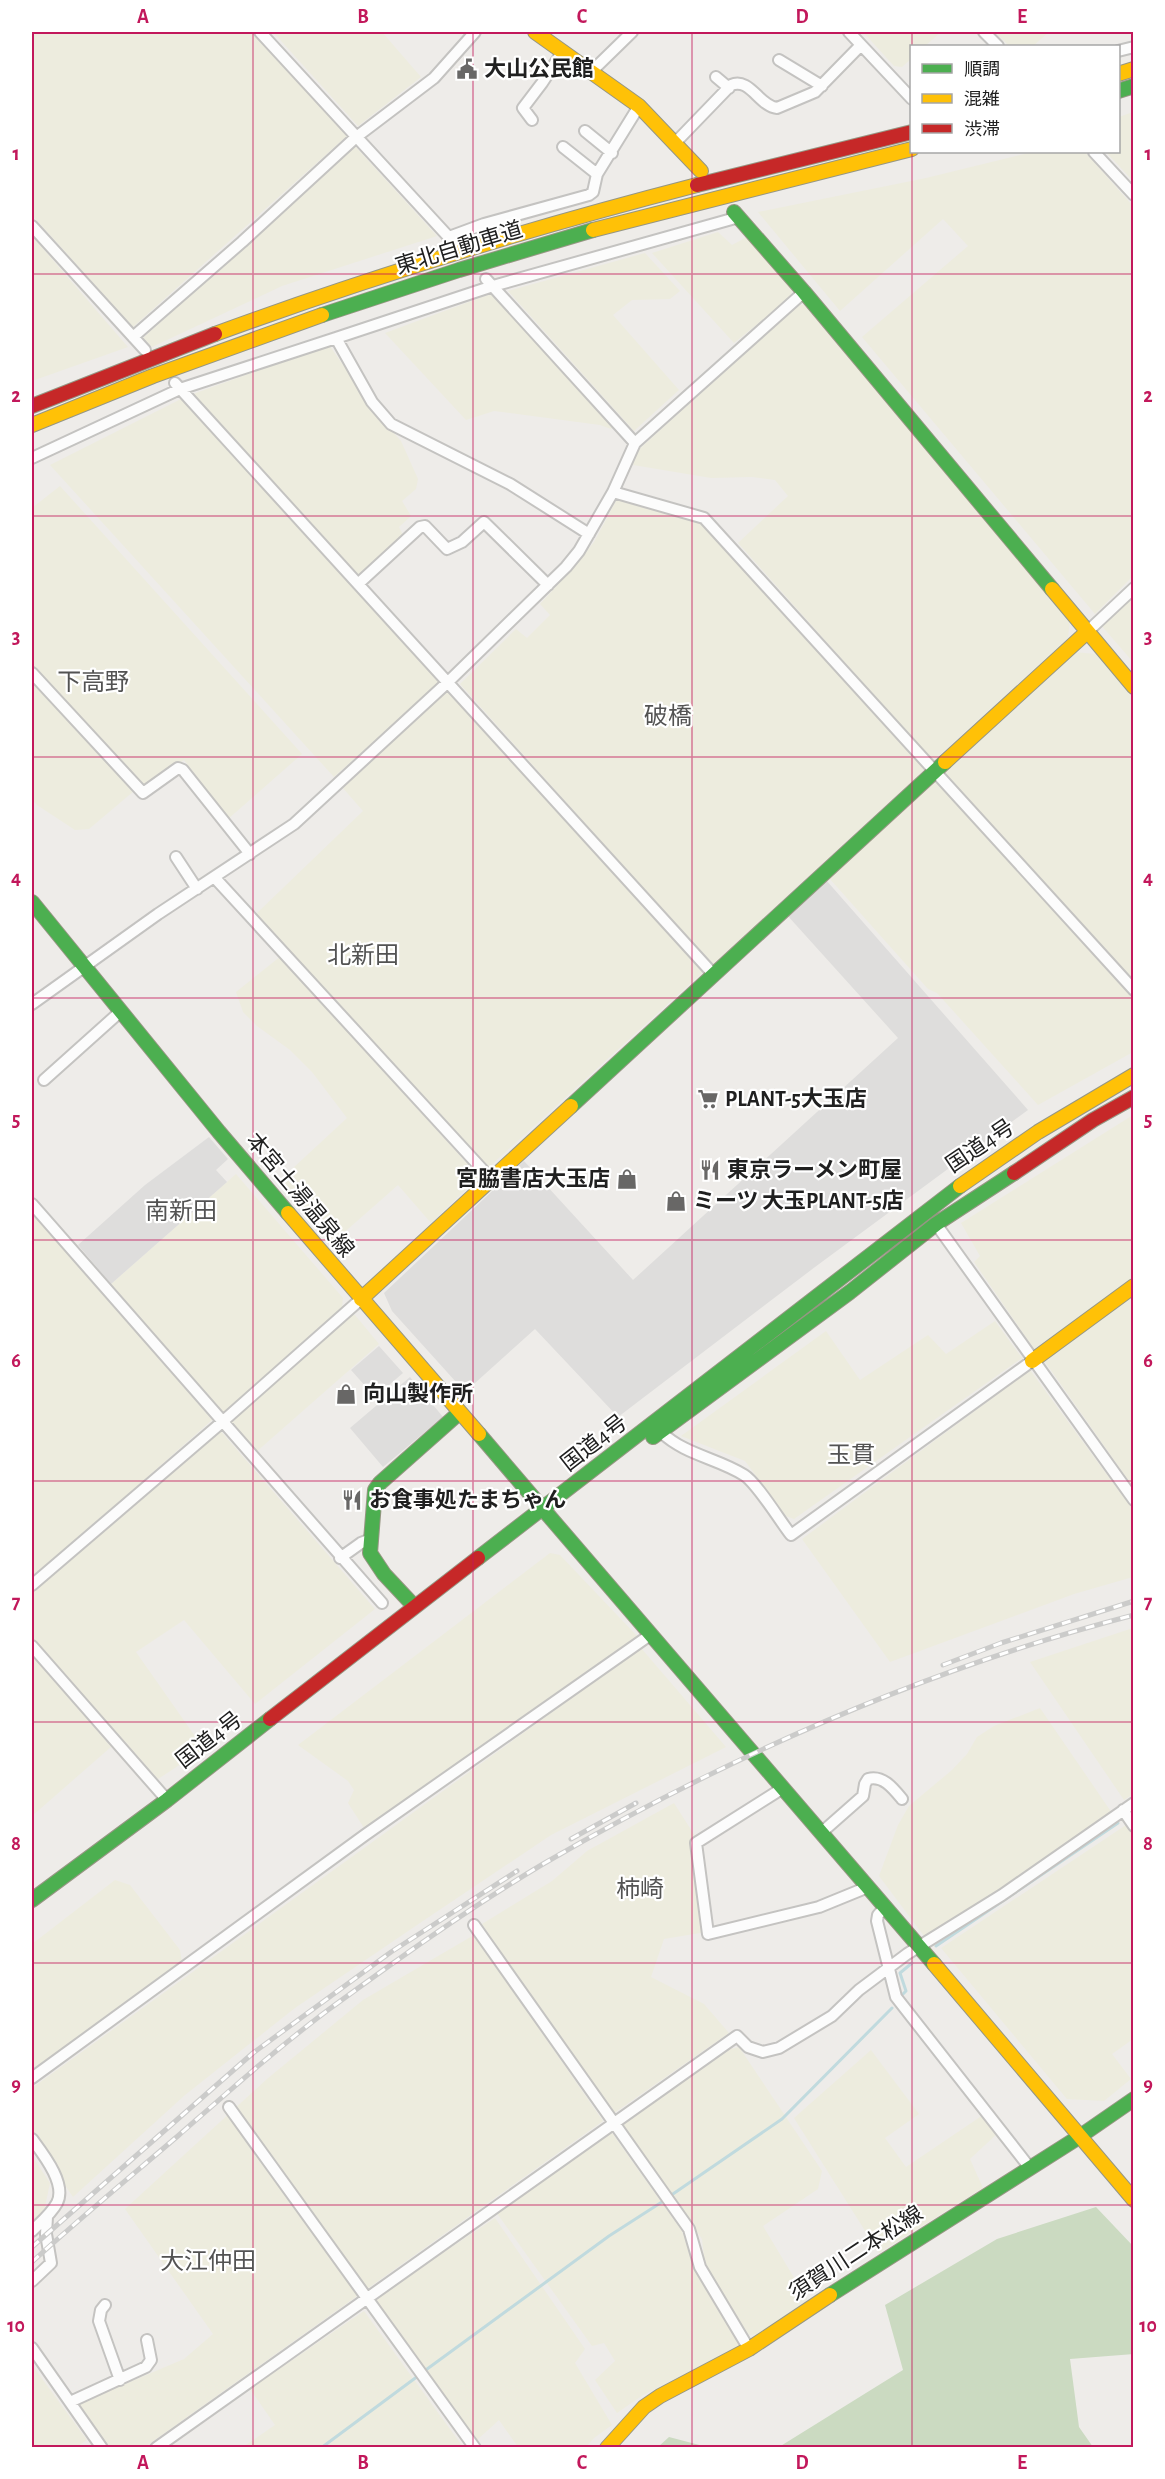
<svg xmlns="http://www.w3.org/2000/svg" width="1165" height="2479" font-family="'Alegreya Sans','Noto Sans JP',sans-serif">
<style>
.farmland{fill:#edecde}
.forest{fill:#cbdac1}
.parking{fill:#dedddc}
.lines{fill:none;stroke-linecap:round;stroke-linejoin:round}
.stream{stroke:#c0dade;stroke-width:3}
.street-casing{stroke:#c4c3c1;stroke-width:14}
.fast-casing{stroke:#969683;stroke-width:16}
.slow-casing{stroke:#969683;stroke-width:16}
.jam-casing{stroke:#969683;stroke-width:16}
.street{stroke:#fcfcfc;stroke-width:10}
.fast{stroke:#4caf50;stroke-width:14}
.slow{stroke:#ffc107;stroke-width:14}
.jam{stroke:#c62828;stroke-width:14}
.rail-casing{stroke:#cbcbca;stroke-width:5}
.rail{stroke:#fff;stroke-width:3;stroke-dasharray:9;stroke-linecap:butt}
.grid{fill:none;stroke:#c2185b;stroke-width:1.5;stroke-opacity:0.55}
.labels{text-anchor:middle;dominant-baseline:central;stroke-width:4.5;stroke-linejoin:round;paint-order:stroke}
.poi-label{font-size:22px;font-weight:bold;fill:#202020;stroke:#fff;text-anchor:start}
.street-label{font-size:22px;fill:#202020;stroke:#fff}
.neighbourhood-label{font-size:24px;fill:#535353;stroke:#fff}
.neatline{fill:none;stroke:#c2185b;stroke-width:2}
.grid-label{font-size:20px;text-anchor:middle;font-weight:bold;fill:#c2185b}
</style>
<rect width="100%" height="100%" fill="#eeece9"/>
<path class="farmland" d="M32 32H254L348 135 133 327 32 215Z
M273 32H382L421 77 358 126Z
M863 32H941L925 46H912L911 59 902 67 894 66Z
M995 32H1049L1033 46H1009Z
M1133 112H1134L1133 181 1106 152H1118L1119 117Z
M354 145 437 236 282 286 152 347 143 338Z
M1032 152H1085L1133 206V576L1095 614 862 337 968 246 943 219 840 311 758 212 926 178Z
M718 232 732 245 747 237 792 290 791 297 734 343 652 253Z
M32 236 128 347 32 381Z
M645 253 680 291 670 299 632 300 613 315 679 390 634 431 508 291Z
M493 293 614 425 611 429 600 425 494 411 466 420 385 333Z
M799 305H804L1070 620 1068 638 933 761 738 543 788 496 775 480 752 477 711 478 633 465 637 451Z
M329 345 382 420 401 441 418 479 416 489 402 501 411 516 399 527 403 535 359 576 193 394Z
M181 399 440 682 334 777 50 465Z
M60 486 302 754 228 819 184 760 143 787 32 665V508Z
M622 500 700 522 705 526 923 766V771L712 965 460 684 516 629 527 638 550 615 540 604 574 567 594 542 616 501Z
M1133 594V662L1100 624Z
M1073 652 1097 654 1133 698V982L943 771Z
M32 681 134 791 89 829 75 830 37 805 32 799Z
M449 690 704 971 489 1167 256 914 363 811 342 787Z
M933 780 937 781 1133 996V1052L1038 1105 937 993 928 989 829 878Z
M281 956 479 1177 431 1223 398 1185 331 1244 278 1182 347 1118 312 1072 290 1050 257 1026 243 1012 236 992Z
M1133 1115V1279L1034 1349 974 1262 980 1256 961 1223Z
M236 1174 343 1298 342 1307 223 1413 111 1284Z
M32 1210 212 1420 32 1579Z
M1133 1294V1487L1043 1359Z
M350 1315H355L379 1344 255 1453 229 1422Z
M995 1321 1022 1358 794 1519 786 1516 745 1461 681 1436 826 1331 860 1380 928 1335 946 1354Z
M1030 1370 1133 1510V1577L1074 1594 890 1662 802 1539Z
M219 1429 375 1609 255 1704 184 1620 136 1652 204 1749 158 1779 32 1637V1590Z
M550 1553 560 1555 637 1636 364 1828 348 1803 354 1790 348 1781 298 1745Z
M1133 1628V1794L1124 1800 1030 1662Z
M641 1648 726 1747 551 1835 417 1925 295 2008 185 2095 73 2197 32 2137V2088Z
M32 1654 111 1747 32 1816Z
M1040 1708 1112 1813 927 1940 879 1876 898 1825 909 1806 952 1770 967 1754 977 1737 994 1726Z
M674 1803 695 1836 691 1847 706 1932 664 1939 651 1977 704 2004 729 2033 614 2113 562 2042 482 1924 552 1881 587 1851Z
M1126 1825 1134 1835 1133 2039 1112 2054 1131 2079 1104 2101 1067 2099 941 1948Z
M115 1880 130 1885 180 1950 182 1963 119 2010 32 2069V1944Z
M474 1935 603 2121 145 2447H109L78 2404 184 2359 213 2334 125 2209 267 2079 363 2000Z
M739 2047 822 2171 818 2189 763 2226 808 2301 757 2334 749 2335 705 2266 702 2239 621 2123 731 2049Z
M871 2050 919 2114 885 2138 906 2167 983 2115 999 2132 970 2159 983 2188 879 2253 794 2118Z
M612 2133 682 2231 694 2267 740 2346 643 2395 617 2413 595 2380 615 2361 604 2343 592 2346 496 2212Z
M32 2156 50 2183 43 2216 32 2226Z
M495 2218 585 2349 575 2363 612 2425 594 2438 586 2447H518L499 2420 476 2441 374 2299Z
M364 2311 463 2447H243L275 2425 250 2389Z
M32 2365 87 2440 76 2447H32Z"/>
<path class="forest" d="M1096 2207 1133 2246 1134 2354 1070 2359 1079 2427 1093 2447H779L903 2370 885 2305 997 2239Z
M669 2437 707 2447H658Z"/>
<path class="parking" d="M826 880 1028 1110 815 1267 618 1417 535 1329 465 1392 392 1311 384 1293 524 1161 633 1280 898 1038 787 915Z
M209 1137 228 1159 216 1170 227 1182 111 1284 78 1245 145 1185Z
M379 1346 403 1373 375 1397 351 1370Z
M410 1377 443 1417 383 1467 350 1428Z"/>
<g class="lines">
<path class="stream" d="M936 1946 1118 1823
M903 1994 906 1991 900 1973 912 1963
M670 2196 782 2119 892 2008
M423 2372 609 2236 665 2200
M321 2448 418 2376"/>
<g class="street-casing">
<path id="street" d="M260 32 456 245
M849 32 912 99
M984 32 998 46
M1118 51 1134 47
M779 60 822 86
M591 72 632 32
M716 77 729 88
M532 120 523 108 542 83 563 51
M585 131 612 153
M674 144 731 85C750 77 759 106 777 108L815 92 861 45
M563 147 597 174
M1094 152 1134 195
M32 226 145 350
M449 237 484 224 589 195 593 192 597 174 639 106
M486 279 635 443
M133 337 242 242 355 138 434 78 475 32
M336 338 493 286 739 217
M175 383 714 975
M32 458 180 389 336 338 372 402 391 424 510 484 589 534
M613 492 704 518 1134 990
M358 584 420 527 425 526 447 549 462 542 484 522 548 585
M1087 632 1134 588
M32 673 143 793 178 768 183 770 250 854
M176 857 197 889
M215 878 491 1179
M32 1004 158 914 294 824 448 682 566 567 579 551 613 492 635 443 804 292
M44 1080 121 1011
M32 1204 382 1603
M936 1224 1134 1500
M661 1432C685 1455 717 1458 744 1475 757 1483 780 1521 791 1535L1032 1361
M340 1558 361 1543 371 1539
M32 1585 221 1423 361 1299
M32 1646 167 1800
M783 1788 696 1843 708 1934 819 1907 868 1887
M1123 1810 1134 1826
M821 1833 863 1796 865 1784 868 1779C883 1775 893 1788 902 1799
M885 1907 878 1915 877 1921 896 1997 1030 2168
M474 1925 689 2229 700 2267 749 2349
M32 2078 365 1835 650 1635
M229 2107 475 2448
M32 2139C43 2154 67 2184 57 2203 51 2214 40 2223 32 2231
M32 2281 51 2263 46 2234 47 2217
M105 2305 101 2310 99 2321 120 2380
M32 2348 102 2448
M70 2402 146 2367 151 2360 147 2340
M156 2448 737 2036 748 2047 763 2052 779 2048 832 2016 859 1990 907 1954 1002 1895 1134 1803"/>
</g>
<g class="fast-casing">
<path id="fast" d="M1118 91 1134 86
M734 212 804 292 1052 589
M322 315 459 270 593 230
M32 902 219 1132 288 1213
M571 1106 945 762
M479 1434 543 1509
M653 1437 850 1292 936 1224 1014 1173
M543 1509 934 1964
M478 1558 960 1186
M414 1606 384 1574 370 1553 375 1490 380 1483 459 1413
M32 1900 167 1800 270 1719
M830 2295 1079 2137 1134 2099"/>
</g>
<g class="slow-casing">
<path id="slow" d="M535 32 639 106 701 171
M1118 74 1134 69
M593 230 912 149
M215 334C373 276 534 227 697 185
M32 425 153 376 322 315
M1052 589 1134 687
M945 762 1087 632
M960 1186 1038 1132 1134 1075
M288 1213 479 1434
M361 1299 571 1106
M1032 1361 1134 1286
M934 1964 1134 2200
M607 2448 644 2407 660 2396 749 2349 830 2295"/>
</g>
<g class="jam-casing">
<path id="jam" d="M697 185 912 132
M32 406 215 334
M1014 1173 1093 1120 1134 1097
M270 1719 478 1558"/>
</g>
<use href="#street" class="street"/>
<use href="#fast" class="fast"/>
<use href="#slow" class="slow"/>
<use href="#jam" class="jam"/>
<g class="rail-casing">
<path id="rail" d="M943 1665 1001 1643 1134 1601
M571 1839 636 1803
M32 2247 253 2053 391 1952 517 1871
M32 2262C79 2219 130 2177 179 2135 228 2092 276 2049 328 2010 398 1959 469 1908 543 1864 729 1756 925 1669 1134 1615"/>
</g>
<use href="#rail" class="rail"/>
</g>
<path class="grid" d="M253 32V2448M473 32V2448M692 32V2448M912 32V46M912 152V2448M32 274H1134M32 516H1134M32 757H1134M32 998H1134M32 1240H1134M32 1481H1134M32 1722H1134M32 1963H1134M32 2205H1134"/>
<defs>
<g id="civic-bare" transform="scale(1.62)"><path d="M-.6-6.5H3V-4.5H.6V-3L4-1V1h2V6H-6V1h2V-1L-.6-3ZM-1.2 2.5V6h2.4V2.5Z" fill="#686766" stroke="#fff" stroke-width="2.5" paint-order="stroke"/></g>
<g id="supermarket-bare" transform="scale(1.62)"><path d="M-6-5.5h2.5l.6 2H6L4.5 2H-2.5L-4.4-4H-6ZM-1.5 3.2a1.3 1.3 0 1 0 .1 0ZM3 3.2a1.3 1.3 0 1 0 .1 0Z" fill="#686766" stroke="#fff" stroke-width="2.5" paint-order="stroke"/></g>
<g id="restaurant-bare" transform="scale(1.62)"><path d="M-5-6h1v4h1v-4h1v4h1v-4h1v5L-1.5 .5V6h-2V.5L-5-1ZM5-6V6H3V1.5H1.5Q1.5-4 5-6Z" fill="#686766" stroke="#fff" stroke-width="2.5" paint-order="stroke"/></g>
<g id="shop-bare" transform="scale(1.62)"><path d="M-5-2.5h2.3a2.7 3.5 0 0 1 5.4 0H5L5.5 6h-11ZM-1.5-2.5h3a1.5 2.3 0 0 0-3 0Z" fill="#686766" stroke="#fff" stroke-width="2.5" paint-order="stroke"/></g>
</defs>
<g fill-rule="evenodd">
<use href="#civic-bare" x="467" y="69"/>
<use href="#supermarket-bare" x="708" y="1099"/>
<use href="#restaurant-bare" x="710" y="1170"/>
<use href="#shop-bare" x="627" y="1179"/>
<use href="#shop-bare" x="676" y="1201"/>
<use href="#shop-bare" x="346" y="1394"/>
<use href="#restaurant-bare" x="352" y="1500"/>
</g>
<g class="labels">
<g class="poi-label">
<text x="484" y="69">大山公民館</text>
<text x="725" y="1099">PLANT-5大玉店</text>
<text x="727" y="1170">東京ラーメン町屋</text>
<text x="610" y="1179" text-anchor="end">宮脇書店大玉店</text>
<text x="693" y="1201">ミーツ 大玉PLANT-5店</text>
<text x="363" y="1394">向山製作所</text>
<text x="369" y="1500">お食事処たまちゃん</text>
</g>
<g class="street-label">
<text transform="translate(459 248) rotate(-17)">東北自動車道</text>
<text transform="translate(980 1146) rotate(-34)">国道4号</text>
<text transform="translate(300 1195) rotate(50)">本宮土湯温泉線</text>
<text transform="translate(594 1443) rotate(-38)">国道4号</text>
<text transform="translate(209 1740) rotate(-38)">国道4号</text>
<text transform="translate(856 2253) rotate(-33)">須賀川二本松線</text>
</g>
<g class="neighbourhood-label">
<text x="93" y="683">下高野</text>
<text x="668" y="717">破橋</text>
<text x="363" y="956">北新田</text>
<text x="181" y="1212">南新田</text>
<text x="851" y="1456">玉貫</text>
<text x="640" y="1890">柿崎</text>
<text x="208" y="2262">大江仲田</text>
</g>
</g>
<rect width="1165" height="2479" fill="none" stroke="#ffffff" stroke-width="66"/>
<rect x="910" y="45" width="210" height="108" fill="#ffffff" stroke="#a6a6a6" stroke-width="1.5"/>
<rect x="922" y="64" width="30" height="9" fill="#4caf50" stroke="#a6a6a6" stroke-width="1.5"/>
<text x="964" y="75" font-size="18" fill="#202020">順調</text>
<rect x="922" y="94" width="30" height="9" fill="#ffc107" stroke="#a6a6a6" stroke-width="1.5"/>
<text x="964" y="105" font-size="18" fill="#202020">混雑</text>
<rect x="922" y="124" width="30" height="9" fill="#c62828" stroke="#a6a6a6" stroke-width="1.5"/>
<text x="964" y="135" font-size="18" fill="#202020">渋滞</text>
<rect x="33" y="33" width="1099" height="2413" class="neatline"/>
<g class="grid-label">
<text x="143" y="23">A</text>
<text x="363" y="23">B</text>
<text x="582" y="23">C</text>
<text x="802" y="23">D</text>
<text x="1022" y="23">E</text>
<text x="16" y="160">1</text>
<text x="1148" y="160">1</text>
<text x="16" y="402">2</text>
<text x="1148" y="402">2</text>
<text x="16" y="643">3</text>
<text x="1148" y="643">3</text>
<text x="16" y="884">4</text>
<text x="1148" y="884">4</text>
<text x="16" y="1126">5</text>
<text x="1148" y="1126">5</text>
<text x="16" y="1367">6</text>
<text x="1148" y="1367">6</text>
<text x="16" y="1608">7</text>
<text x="1148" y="1608">7</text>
<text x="16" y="1850">8</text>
<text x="1148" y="1850">8</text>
<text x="16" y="2091">9</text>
<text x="1148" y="2091">9</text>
<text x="16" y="2332">10</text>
<text x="1148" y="2332">10</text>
<text x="143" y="2469">A</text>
<text x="363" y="2469">B</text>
<text x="582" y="2469">C</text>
<text x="802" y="2469">D</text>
<text x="1022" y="2469">E</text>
</g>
</svg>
